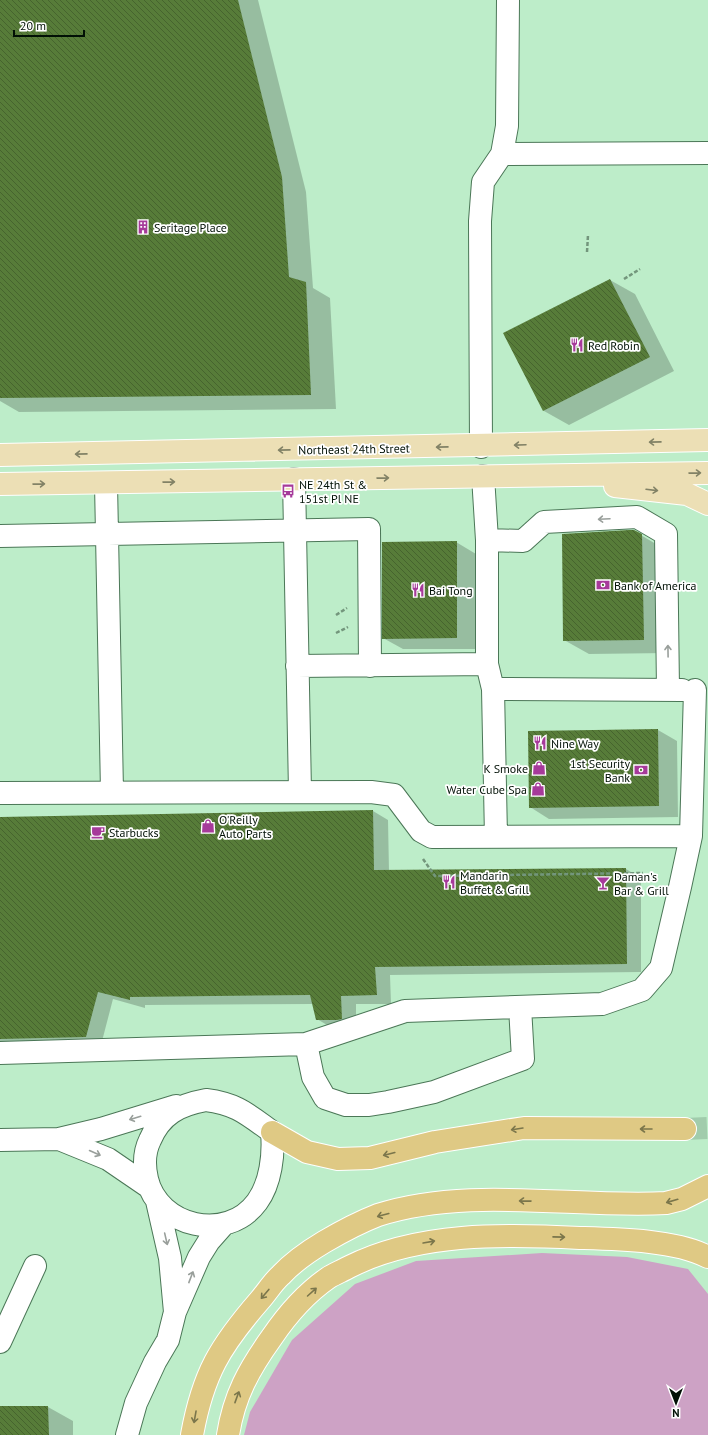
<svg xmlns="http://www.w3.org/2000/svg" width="708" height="1435" font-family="'PT Sans',sans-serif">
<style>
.green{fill:#cda2c5}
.shadow{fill:#0003}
.building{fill:url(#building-back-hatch)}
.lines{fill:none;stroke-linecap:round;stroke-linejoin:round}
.highway-tunnel{stroke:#a1ccac;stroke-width:22;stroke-dasharray:22 11;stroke-linecap:butt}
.minor-casing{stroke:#4b7757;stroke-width:24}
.major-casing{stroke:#fff;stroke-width:24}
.highway-casing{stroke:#fff;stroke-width:24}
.path{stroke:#73967c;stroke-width:2.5;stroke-dasharray:4 2;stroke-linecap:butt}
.minor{stroke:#fff;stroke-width:22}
.major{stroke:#ecdfb5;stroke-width:22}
.highway{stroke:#dfc984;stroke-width:22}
.oneway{stroke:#828266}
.oneway2{stroke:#999f9b}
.oneway3{stroke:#7b764b}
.labels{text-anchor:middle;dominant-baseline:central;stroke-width:3.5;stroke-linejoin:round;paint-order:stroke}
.poi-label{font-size:12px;fill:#011005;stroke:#fff;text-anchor:start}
.street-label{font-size:12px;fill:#011005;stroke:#fff}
</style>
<defs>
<pattern id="building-back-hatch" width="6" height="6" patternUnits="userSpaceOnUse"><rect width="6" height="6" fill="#577c39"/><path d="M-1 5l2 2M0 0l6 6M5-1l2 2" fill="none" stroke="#46642e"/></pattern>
</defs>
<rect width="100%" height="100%" fill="#bdedc9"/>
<path class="green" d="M542 1253 627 1257 688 1269 708 1294V1435H244L250 1412 292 1340 355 1284 416 1261Z"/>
<path class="shadow" d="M0 0H258L306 192 313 288 330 298 336 409 19 412 0 401Z
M610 280 635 294 674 371 569 425 544 411 504 334Z
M634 531 666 550 668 653 589 654 564 640Z
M456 542 476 554V649H403L383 638Z
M658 730 677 741 678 817 549 819 530 807Z
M373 811 388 820 389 871 626 869 641 878V972L390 975 391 1004H356V1027L332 1028 317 1019 313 1004 145 1005V1008L113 999 101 1045 0 1047V818Z
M0 1407H48L73 1421V1435H0Z"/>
<path class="building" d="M0 0H238L282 177 289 277 306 282 311 395 0 398Z
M610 279 650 357 543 411 503 333Z
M629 530H634L642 534 644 640 563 641 562 534Z
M457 541V638L382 639V542Z
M658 729 659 806 529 808 528 731Z
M373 810 374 870 626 868 627 964 375 967 377 995 341 996 342 1019 337 1020H316L310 995 130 997V1000L98 992 86 1037 0 1039V817Z
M0 1406H48L49 1435H0Z"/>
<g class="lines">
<path class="highway-tunnel" d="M685 1129 708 1128"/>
<g class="minor-casing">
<path id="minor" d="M502 154 708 153
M481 447 480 221 483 182 502 154 507 126 508 0
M483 476 487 540V664L493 689 496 837
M294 479 300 792
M106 483 112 792
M0 536 369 529 370 666
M487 540 523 541 544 522 637 517 666 534 668 690
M297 666 487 664
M493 689 682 690
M0 793 371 792 394 795 421 831 432 837 691 836
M520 1007 523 1059 434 1092 388 1102 369 1105H346L325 1098 313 1077 306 1044 405 1011 602 1004 642 990 661 968 680 887 691 836 695 690
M0 1053 306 1044
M206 1100C237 1104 247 1114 272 1132 274 1154 271 1183 257 1202 227 1243 158 1227 147 1179 144 1166 144 1152 150 1140 161 1114 179 1105 206 1100Z
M59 1139 108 1159 149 1187
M0 1140 59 1139 101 1129 176 1106
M175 1312 199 1257 209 1241 224 1224
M0 1342 35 1266
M127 1435 136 1403 155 1362 168 1340 175 1312 170 1258 157 1201"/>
</g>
<g class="major-casing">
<path id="major" d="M0 455 708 440
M0 484 708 473
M615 486 687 494 708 504"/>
</g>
<g class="highway-casing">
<path id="highway" d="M272 1132 307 1152 338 1159 370 1158 435 1142 524 1128 685 1129
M192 1435C203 1374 220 1346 260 1300 267 1292 273 1282 281 1275 293 1262 309 1251 324 1242 341 1232 360 1222 378 1215 468 1186 574 1208 666 1203L682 1199 708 1186
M228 1435C234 1396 249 1369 272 1337 287 1315 305 1294 328 1278 334 1274 342 1271 349 1267 418 1232 505 1234 580 1238 617 1239 676 1240 708 1257"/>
</g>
<path class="path" d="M587 252 588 235
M624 279 640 269
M336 615 347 608
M336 633 348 627
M423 859 435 876 643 873"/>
<use href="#minor" class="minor"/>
<use href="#major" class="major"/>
<use href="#highway" class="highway"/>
</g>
<defs><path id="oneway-shaft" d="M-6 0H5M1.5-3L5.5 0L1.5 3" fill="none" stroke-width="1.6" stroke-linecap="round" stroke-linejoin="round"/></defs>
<g class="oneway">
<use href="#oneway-shaft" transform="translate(655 442) rotate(179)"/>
<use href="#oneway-shaft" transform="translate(520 445) rotate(178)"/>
<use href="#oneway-shaft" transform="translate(442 447) rotate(179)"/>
<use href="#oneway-shaft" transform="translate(284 450) rotate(179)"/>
<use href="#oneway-shaft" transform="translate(81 454) rotate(179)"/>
<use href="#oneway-shaft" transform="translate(695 473) rotate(-1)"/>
<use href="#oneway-shaft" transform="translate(383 478) rotate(-1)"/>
<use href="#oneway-shaft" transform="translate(169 482) rotate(-1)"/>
<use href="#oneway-shaft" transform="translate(39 484) rotate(-1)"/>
<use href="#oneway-shaft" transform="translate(652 490) rotate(7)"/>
</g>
<g class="oneway2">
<use href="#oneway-shaft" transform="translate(604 519) rotate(177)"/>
<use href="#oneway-shaft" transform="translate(668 651) rotate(-91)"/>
<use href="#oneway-shaft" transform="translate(135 1118) rotate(163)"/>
<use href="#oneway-shaft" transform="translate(95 1153) rotate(24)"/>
<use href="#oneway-shaft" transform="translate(166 1239) rotate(77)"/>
<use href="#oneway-shaft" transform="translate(191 1277) rotate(-69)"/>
</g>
<g class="oneway3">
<use href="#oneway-shaft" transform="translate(517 1129) rotate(171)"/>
<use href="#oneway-shaft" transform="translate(646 1129) rotate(-180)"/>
<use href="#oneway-shaft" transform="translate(389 1154) rotate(166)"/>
<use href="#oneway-shaft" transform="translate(525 1201) rotate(-179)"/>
<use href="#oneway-shaft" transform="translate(672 1201) rotate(164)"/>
<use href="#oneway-shaft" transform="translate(383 1215) rotate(165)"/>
<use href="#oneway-shaft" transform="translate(559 1237) rotate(1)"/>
<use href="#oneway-shaft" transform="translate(429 1242) rotate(-10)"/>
<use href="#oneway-shaft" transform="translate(312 1292) rotate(-42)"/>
<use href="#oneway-shaft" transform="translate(265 1294) rotate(130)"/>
<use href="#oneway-shaft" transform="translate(237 1397) rotate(-70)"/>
<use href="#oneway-shaft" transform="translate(195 1417) rotate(100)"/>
</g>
<defs>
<g id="building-bare" transform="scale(1.08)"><path d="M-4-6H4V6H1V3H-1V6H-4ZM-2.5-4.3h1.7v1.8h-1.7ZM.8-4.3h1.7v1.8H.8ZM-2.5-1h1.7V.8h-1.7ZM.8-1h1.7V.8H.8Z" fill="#a63a9a" stroke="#fff" stroke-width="2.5" paint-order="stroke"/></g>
<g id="restaurant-bare" transform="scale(1.08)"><path d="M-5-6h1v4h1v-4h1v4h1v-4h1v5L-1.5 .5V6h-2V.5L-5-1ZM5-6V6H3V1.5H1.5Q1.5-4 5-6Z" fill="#a63a9a" stroke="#fff" stroke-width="2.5" paint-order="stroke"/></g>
<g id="bus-bare" transform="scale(1.08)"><path d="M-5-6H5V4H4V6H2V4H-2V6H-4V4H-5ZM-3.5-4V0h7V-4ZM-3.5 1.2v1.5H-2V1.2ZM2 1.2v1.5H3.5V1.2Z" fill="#a63a9a" stroke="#fff" stroke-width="2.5" paint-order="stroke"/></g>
<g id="bank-bare" transform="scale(1.08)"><path d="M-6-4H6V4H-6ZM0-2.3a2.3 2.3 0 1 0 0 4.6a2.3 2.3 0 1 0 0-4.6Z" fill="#a63a9a" stroke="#fff" stroke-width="2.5" paint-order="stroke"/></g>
<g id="shop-bare" transform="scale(1.08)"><path d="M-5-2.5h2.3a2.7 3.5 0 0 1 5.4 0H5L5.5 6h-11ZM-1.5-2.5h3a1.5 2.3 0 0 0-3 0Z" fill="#a63a9a" stroke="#fff" stroke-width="2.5" paint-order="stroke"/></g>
<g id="cafe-bare" transform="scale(1.08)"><path d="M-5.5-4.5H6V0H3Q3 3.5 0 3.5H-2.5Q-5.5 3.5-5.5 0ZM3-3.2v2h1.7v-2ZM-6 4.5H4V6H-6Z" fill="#a63a9a" stroke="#fff" stroke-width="2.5" paint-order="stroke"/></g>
<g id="bar-bare" transform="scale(1.08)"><path d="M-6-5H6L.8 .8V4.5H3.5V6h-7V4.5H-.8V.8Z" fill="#a63a9a" stroke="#fff" stroke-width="2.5" paint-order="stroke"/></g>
</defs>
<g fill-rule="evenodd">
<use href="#building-bare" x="143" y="227"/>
<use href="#restaurant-bare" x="577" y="345"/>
<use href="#bus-bare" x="288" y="491"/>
<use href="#bank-bare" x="603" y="585"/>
<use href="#restaurant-bare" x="418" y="590"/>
<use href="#restaurant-bare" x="540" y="743"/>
<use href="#shop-bare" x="539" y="768"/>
<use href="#bank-bare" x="641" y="770"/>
<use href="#shop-bare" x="538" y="789"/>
<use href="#shop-bare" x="208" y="826"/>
<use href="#cafe-bare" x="98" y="832"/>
<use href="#restaurant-bare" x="449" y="882"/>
<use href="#bar-bare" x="603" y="883"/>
</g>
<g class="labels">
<g class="poi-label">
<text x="154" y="227">Seritage Place</text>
<text x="588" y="345">Red Robin</text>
<text x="299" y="484">NE 24th St &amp;<tspan x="299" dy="14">151st Pl NE</tspan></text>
<text x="614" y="585">Bank of America</text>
<text x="429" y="590">Bai Tong</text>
<text x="551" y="743">Nine Way</text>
<text x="630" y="763" text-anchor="end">1st Security<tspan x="630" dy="14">Bank</tspan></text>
<text x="528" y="768" text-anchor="end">K Smoke</text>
<text x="527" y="789" text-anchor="end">Water Cube Spa</text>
<text x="219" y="819">O'Reilly<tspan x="219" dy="14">Auto Parts</tspan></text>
<text x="109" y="832">Starbucks</text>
<text x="460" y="875">Mandarin<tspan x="460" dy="14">Buffet &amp; Grill</tspan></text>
<text x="614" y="876">Daman's<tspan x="614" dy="14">Bar &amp; Grill</tspan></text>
</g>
<g class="street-label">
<text transform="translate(354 449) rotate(-1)">Northeast 24th Street</text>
</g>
</g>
<g transform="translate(676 1403) rotate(180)" stroke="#ffffff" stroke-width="3" paint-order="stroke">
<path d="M0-3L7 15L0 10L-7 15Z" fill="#011005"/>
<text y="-6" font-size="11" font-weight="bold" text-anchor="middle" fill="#011005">N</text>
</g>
<path d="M14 30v6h70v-6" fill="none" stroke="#011005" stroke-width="2"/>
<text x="20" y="30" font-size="12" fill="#011005" stroke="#ffffff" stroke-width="3" paint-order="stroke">20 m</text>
</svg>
